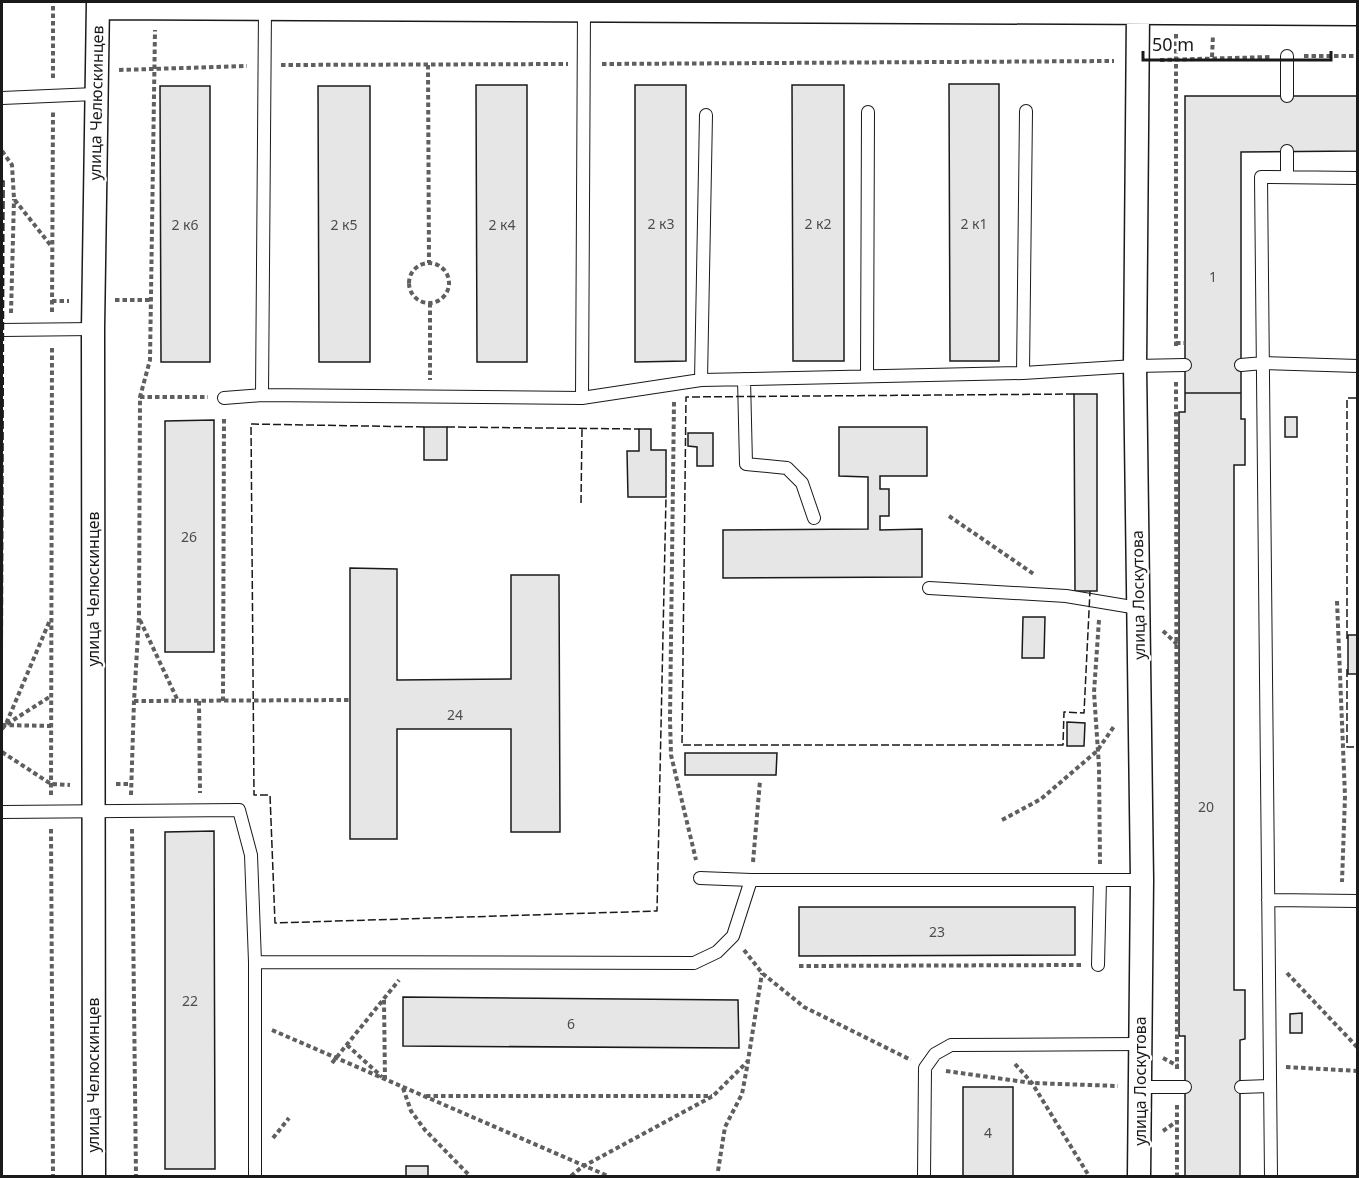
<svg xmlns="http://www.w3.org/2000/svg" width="1359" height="1178" font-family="'Noto Sans',sans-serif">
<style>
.building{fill:#e6e6e6;stroke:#1a1a1a;stroke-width:1.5}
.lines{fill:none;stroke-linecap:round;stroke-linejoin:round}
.lane-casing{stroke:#1a1a1a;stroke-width:14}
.street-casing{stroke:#1a1a1a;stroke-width:25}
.path{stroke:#5f5f5f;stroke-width:4;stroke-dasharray:4.5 3;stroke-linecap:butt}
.lane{stroke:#fff;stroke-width:12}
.street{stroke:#fff;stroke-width:22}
.fence{stroke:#1a1a1a;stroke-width:1.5;stroke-dasharray:8 3;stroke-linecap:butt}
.labels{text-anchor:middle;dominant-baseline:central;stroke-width:4.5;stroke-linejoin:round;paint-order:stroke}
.number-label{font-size:14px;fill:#4d4d4d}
.street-label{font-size:16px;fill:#1a1a1a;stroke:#fff}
</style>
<rect width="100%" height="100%" fill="#fff"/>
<path class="building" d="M949 84H999V361H950Z
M476 85H527V362H477Z
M635 85H686V361L635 362Z
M792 85H844V361H793Z
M160 86H210V362H161Z
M318 86H370V362H319Z
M1185 96H1358V151L1241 152V393H1185Z
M1185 393H1241V419H1245V465H1234V990H1245V1039L1240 1040V1176H1185V1036H1179V412H1185Z
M1074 394H1097V591H1075Z
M1285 417H1297V437H1285Z
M214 420V652H165V421Z
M424 427H447V460H424Z
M839 427H927V476H880V489H889V516H880V530L922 529V577L723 578V530L868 529V477L839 476Z
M639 429H651V450H666V497H628L627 451H639Z
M688 433H713V466H697V447L688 446Z
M350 568 397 569V680L511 679V575H559L560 832H511V729H397V839H350Z
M1023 617H1045L1044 658H1022Z
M1348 635H1358V674H1348Z
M1067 722 1085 723 1084 746H1067Z
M685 753H777L776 775H685Z
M214 831 215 1169H165V832Z
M799 907H1075V955L799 956Z
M403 997 738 1000 739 1048 403 1046Z
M1302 1013V1033H1290V1014Z
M963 1087H1013V1176H963Z
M406 1166H428V1176H406Z"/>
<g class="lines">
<g class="lane-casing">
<path id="lane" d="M1287 96V56
M2 98 95 94
M1287 177V151
M2 330 93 329
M1241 365 1263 363 1358 366
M1023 373 1026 111
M867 376 868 112
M744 379 746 464 787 468 802 483 814 518
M701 380 706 115
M262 395 265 9
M224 398 262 395 582 398 701 380 1023 373 1135 366 1185 365
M582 398 584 11
M929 588 1066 596 1138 608
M2 812 239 810 251 855 255 962V1176
M700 878 751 880
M1268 900 1358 901
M255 962 694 963 717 952 733 936 751 880H1142
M1098 965 1100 880
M1140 1087H1185
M1241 1087 1269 1086
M924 1176 925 1068 935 1054 951 1045 1139 1044
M1271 1176 1261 177 1358 178"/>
</g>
<g class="street-casing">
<path id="street" d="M98 8 1358 14
M1138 13 1135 366 1142 880 1139 1176
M94 1176 93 329 98 2"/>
</g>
<path class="path" d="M1176 34V348
M1304 56H1358
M1212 57 1213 35
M1160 60 1270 57
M602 64 1114 61
M281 65 568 64
M428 65 429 263
M119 70 247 66
M53 78V2
M2 151 12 165 14 199 52 247
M409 283a20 20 0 1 1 40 0a20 20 0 1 1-40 0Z
M115 300H151
M52 301H69
M430 303V380
M52 312 53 112
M11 313 14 199
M1176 343H1185
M1176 382 1177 1071
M140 397H208
M674 402 670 719 671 755 696 860
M949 516 1035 575
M1337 601 1345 796 1342 882
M140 620 178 701
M1099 620 1094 692 1099 767 1100 864
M1163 631 1177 644
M134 701 350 700
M199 701 200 793
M223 701 224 416
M7 724 51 696
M2 725 51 726
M2 729 6 724 50 620
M2 752 51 784 70 785
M116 784H131
M51 795 52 346
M131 795 134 701 139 617 140 397 150 360 155 30
M1002 820 1041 799 1097 751 1115 725
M51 829 53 1176
M132 829 136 1176
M753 862 760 781
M744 950 762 973 804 1007 911 1060
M799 966 1081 965
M1287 973 1358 1048
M384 1000 385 1080
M272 1030 608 1176
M347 1045 382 1077
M1163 1058 1178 1066
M332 1063 399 980
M1015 1064 1032 1083 1089 1176
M1286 1067 1358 1071
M946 1071 1032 1083 1118 1086
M403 1088 411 1111 425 1130 470 1176
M426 1096H712
M1177 1105V1176
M1163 1131 1176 1122
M273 1138 289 1118
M718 1171 725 1127 742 1094 748 1062
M571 1176 582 1167 713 1096 748 1061 762 973"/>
<use href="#lane" class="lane"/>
<use href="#street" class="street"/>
<path class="fence" d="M2 181H4L2 718
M1074 394 686 397 682 745H1063L1064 712 1084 713 1090 591
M424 427 251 424 254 795H270L275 923 657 911 666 497
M447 427 639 429
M581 503 582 429
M1347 639V398H1358
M1347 669V747H1358"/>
</g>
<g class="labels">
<g class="number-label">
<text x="661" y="223">2 к3</text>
<text x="818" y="223">2 к2</text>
<text x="974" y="223">2 к1</text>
<text x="185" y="224">2 к6</text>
<text x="344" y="224">2 к5</text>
<text x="502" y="224">2 к4</text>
<text x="1213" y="276">1</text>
<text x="189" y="536">26</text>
<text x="455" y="714">24</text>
<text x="1206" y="806">20</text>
<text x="937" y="931">23</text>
<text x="190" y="1000">22</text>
<text x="571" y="1023">6</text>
<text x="988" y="1132">4</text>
</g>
<g class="street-label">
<text transform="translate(96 103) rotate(-89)">улица Челюскинцев</text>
<text transform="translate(93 589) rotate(-90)">улица Челюскинцев</text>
<text transform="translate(1138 595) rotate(-91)">улица Лоскутова</text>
<text transform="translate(93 1075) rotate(-90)">улица Челюскинцев</text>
<text transform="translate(1140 1081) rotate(-90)">улица Лоскутова</text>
</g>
</g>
<rect width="1359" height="1178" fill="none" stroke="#1a1a1a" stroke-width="6"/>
<path d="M1143 51v9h188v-9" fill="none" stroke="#1a1a1a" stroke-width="3"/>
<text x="1152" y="51" font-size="18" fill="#1a1a1a" stroke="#ffffff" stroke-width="4.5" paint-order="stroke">50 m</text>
</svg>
